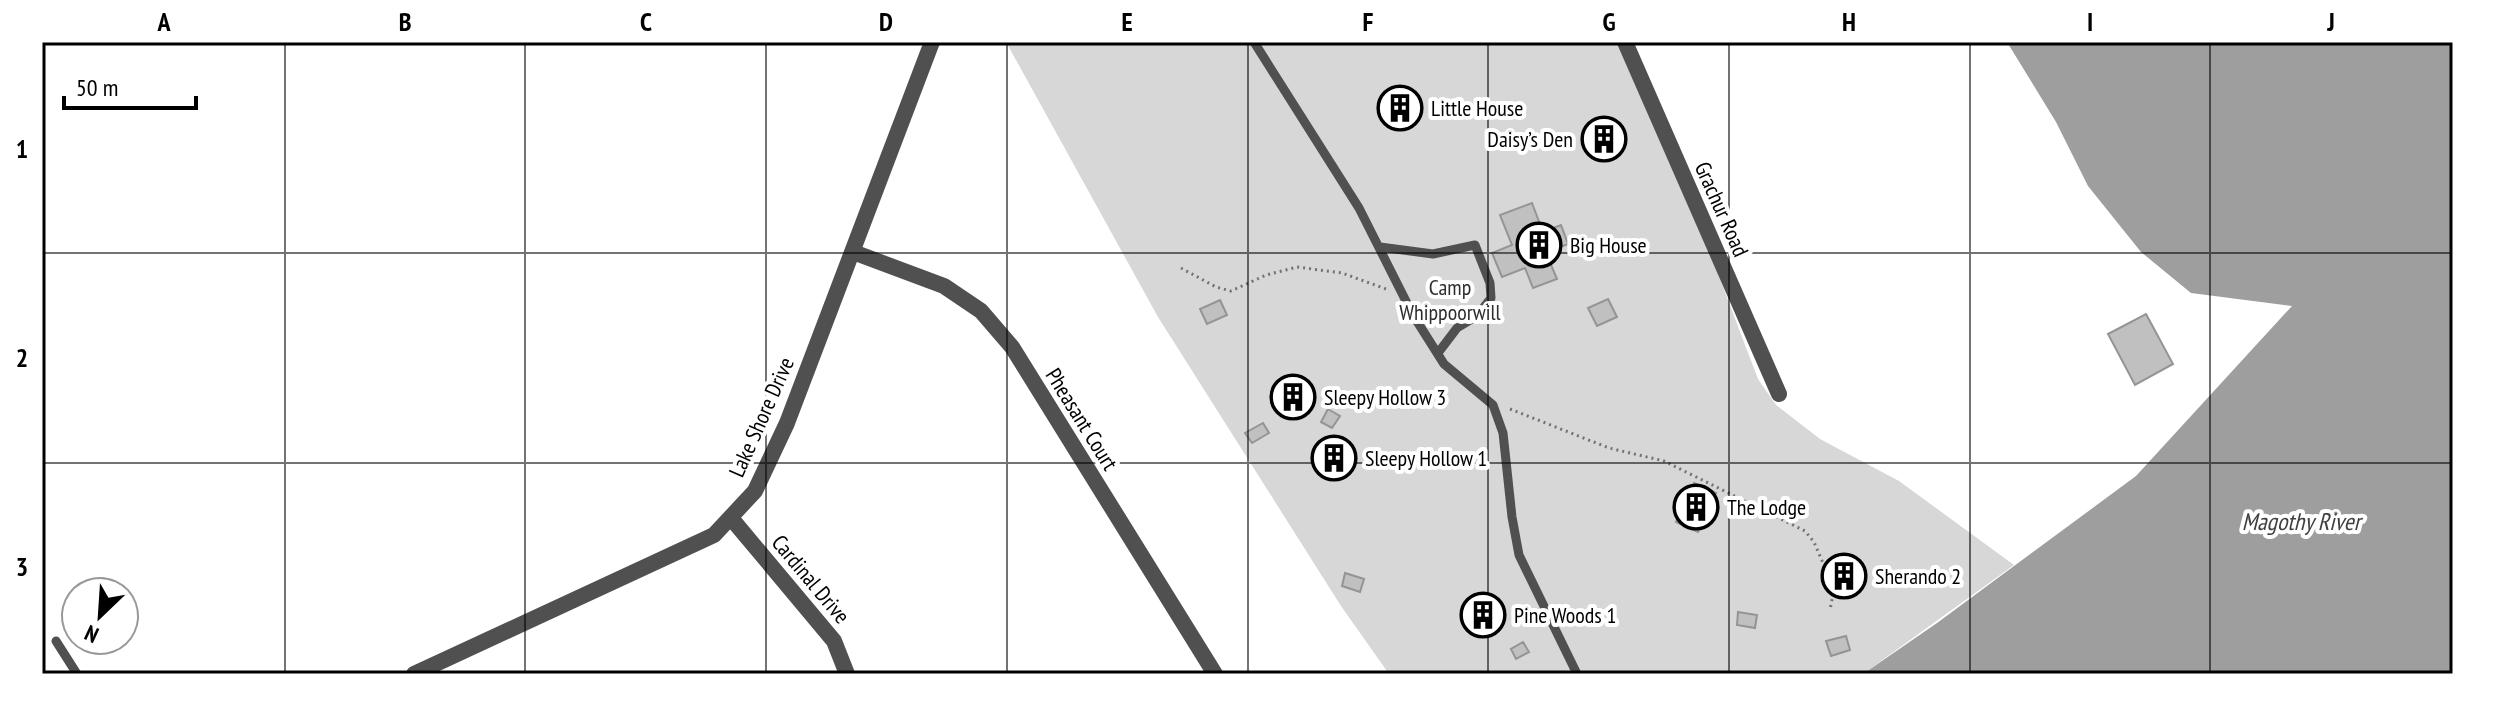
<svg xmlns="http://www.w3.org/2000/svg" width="2495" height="716" font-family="'PT Sans Narrow',sans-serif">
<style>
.green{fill:#d7d7d7}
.water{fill:#9e9e9e}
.building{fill:#c0c0c0;stroke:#949494;stroke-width:2}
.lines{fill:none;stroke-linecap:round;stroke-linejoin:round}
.path{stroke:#727272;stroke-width:3;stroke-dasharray:2 4;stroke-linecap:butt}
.service{stroke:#505050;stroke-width:9}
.minor{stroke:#505050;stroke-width:16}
.tertiary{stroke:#505050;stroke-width:16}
.grid{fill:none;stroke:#000;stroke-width:2;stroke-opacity:0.55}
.labels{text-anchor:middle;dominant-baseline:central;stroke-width:8;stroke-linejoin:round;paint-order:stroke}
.poi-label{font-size:22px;fill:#000;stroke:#fff;text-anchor:start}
.street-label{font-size:22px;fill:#000;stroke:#fff}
.park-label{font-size:22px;fill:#2e2e2e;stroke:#fff}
.water-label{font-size:24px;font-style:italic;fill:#3f3f3f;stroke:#fff}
.neatline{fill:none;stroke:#000;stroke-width:3}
.grid-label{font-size:26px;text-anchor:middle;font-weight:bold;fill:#000}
</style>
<rect width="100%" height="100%" fill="#fff"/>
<path class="green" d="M1006 42H1618L1717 271 1758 379 1776 405 1820 439 1899 481 2014 565 1863 674H1389L1341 606 1158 317Z"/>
<path class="water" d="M2007 42H2453V674H1863L1937 623 2136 476 2292 306 2191 293 2141 252 2088 186 2056 122Z"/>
<path class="building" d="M1392 97 1411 99 1408 119 1390 116Z
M1598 130 1614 138 1609 148 1593 140Z
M1532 203 1543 232 1561 225 1568 244 1546 253 1557 279 1533 288 1525 268 1502 277 1492 253 1512 245 1500 215Z
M1608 299 1617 317 1597 326 1588 308Z
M1220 300 1227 315 1207 324 1200 309Z
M2146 314 2173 364 2135 385 2108 334Z
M1293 387 1302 399 1293 406 1283 395Z
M1328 409 1340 416 1332 428 1321 422Z
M1263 423 1269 433 1252 443 1245 433Z
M1341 450 1344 462 1328 467 1324 455Z
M1694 483 1716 493 1698 532 1676 522Z
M1850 567 1851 583 1839 584 1837 569Z
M1345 573 1364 579 1360 592 1342 586Z
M1479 606 1491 611 1486 624 1474 619Z
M1738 612 1757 615 1755 628 1737 625Z
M1846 636 1850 650 1831 656 1826 641Z
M1523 642 1529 652 1516 659 1511 649Z"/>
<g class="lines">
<path class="path" d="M1181 268 1216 287 1231 291 1266 275 1297 267 1342 273 1386 289
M1510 409 1609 448 1664 461 1805 531 1814 542 1834 589 1830 610"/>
<path class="service" d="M1254 42 1359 208 1413 315 1444 364 1493 405 1503 433 1512 517 1519 555 1577 674
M1380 247 1433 254 1475 245 1490 283 1491 298 1477 316 1457 328 1438 353
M56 641 77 674"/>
<path class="minor" d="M1625 42 1779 394
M853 252 944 286 981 311 1012 347 1215 674
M731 518 834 641 847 674"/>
<path class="tertiary" d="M414 674 714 535 755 491 787 423 932 42"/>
</g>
<path class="grid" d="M285 42V674M525 42V674M766 42V674M1007 42V674M1248 42V674M1488 42V674M1729 42V674M1970 42V674M2210 42V674M42 253H2453M42 463H2453"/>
<defs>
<g id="building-ring" transform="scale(2.3)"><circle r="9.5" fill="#fff" stroke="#000" stroke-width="1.5"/><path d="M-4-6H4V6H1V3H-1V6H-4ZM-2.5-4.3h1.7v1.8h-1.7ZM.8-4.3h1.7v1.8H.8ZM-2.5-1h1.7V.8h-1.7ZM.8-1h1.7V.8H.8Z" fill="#000"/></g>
</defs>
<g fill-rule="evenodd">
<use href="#building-ring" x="1400" y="108"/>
<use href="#building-ring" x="1604" y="139"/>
<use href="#building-ring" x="1539" y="245"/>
<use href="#building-ring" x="1293" y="397"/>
<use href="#building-ring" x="1334" y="458"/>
<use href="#building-ring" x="1696" y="507"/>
<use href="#building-ring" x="1844" y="576"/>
<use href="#building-ring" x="1483" y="615"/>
</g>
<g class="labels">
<g class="poi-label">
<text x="1431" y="108">Little House</text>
<text x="1573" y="139" text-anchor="end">Daisy’s Den</text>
<text x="1570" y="245">Big House</text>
<text x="1324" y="397">Sleepy Hollow 3</text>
<text x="1365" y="458">Sleepy Hollow 1</text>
<text x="1727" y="507">The Lodge</text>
<text x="1875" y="576">Sherando 2</text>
<text x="1514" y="615">Pine Woods 1</text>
</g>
<g class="street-label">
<text transform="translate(1722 209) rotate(66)">Grachur Road</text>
<text transform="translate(761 417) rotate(-66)">Lake Shore Drive</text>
<text transform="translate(1082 419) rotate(58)">Pheasant Court</text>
<text transform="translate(811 579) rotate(50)">Cardinal Drive</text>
</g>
<g class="park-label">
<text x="1450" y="287">Camp<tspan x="1450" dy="25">Whippoorwill</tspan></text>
</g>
<g class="water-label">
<text x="2301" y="521">Magothy River</text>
</g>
</g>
<rect width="2495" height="716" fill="none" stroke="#ffffff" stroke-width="88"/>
<g transform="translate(100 616) rotate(205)"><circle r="38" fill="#ffffff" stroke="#999999" stroke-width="2"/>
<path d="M0-6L14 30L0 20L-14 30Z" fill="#000000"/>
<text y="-12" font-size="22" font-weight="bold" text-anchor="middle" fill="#000000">N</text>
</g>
<path d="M64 96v12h132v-12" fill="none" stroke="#000000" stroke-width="4"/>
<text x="76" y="96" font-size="24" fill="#000000" stroke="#ffffff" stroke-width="6" paint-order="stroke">50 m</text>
<rect x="44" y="44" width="2407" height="628" class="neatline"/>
<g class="grid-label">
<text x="164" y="31">A</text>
<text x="405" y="31">B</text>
<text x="646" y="31">C</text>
<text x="886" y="31">D</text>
<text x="1127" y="31">E</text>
<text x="1368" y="31">F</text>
<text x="1609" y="31">G</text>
<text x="1849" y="31">H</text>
<text x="2090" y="31">I</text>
<text x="2331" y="31">J</text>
<text x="22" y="158">1</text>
<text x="22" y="367">2</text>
<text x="22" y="576">3</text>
</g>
</svg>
